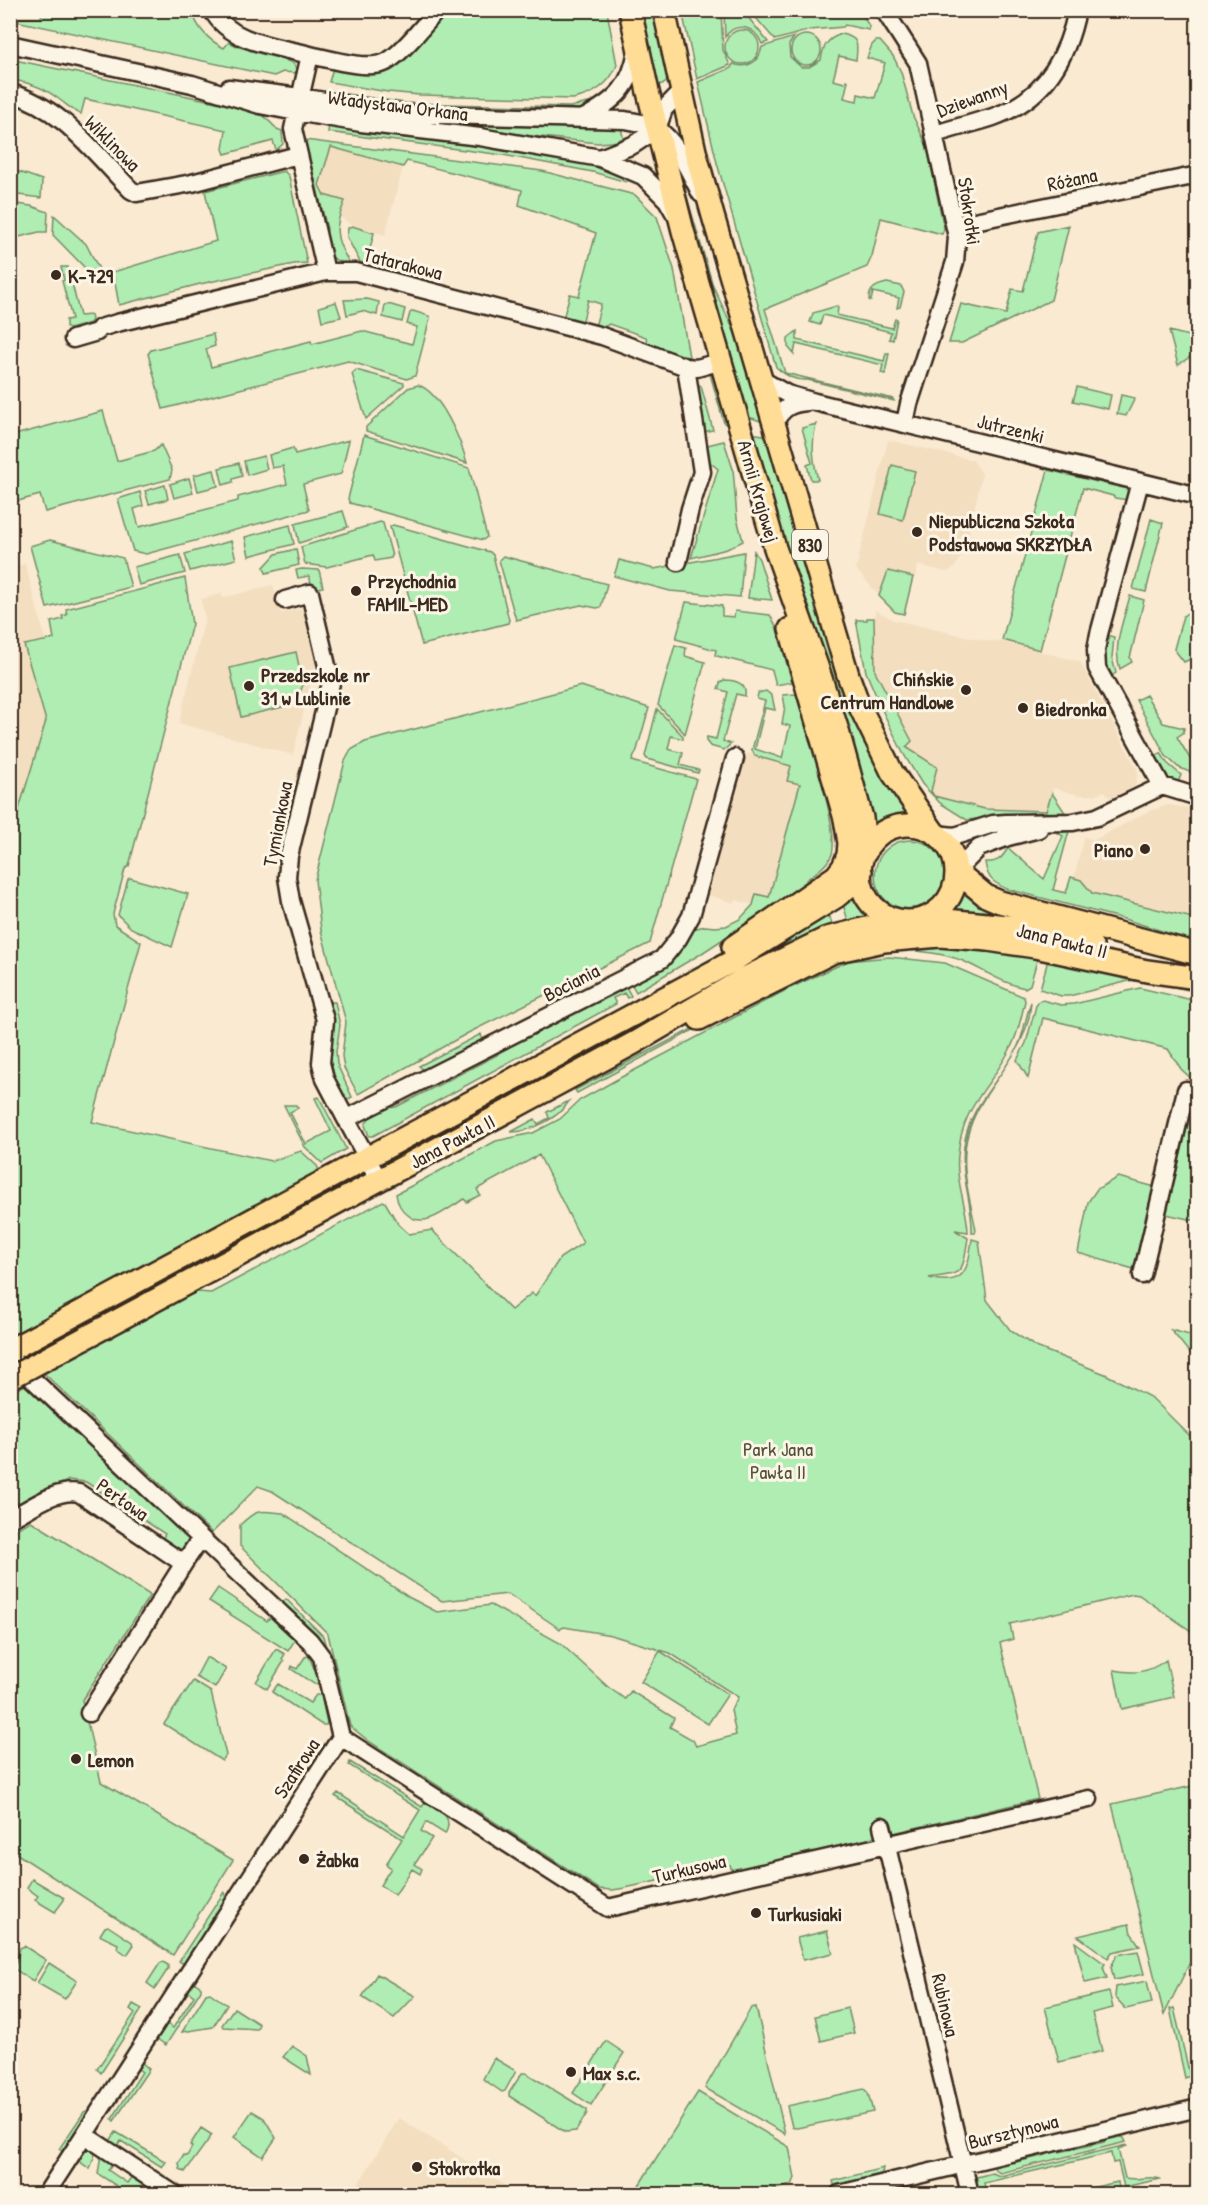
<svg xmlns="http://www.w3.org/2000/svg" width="1208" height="2205" font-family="'Patrick Hand',sans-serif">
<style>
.built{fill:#f3dec0}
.green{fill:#b0edb3;stroke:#768c68;stroke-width:1.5}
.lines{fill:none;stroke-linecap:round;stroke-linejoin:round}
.minor-casing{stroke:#3b2a1e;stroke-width:21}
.major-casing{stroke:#3b2a1e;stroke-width:26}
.minor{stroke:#fcf5e5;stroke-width:16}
.major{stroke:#ffdd96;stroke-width:21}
.major-bridge-casing{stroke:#3b2a1e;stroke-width:26;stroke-linecap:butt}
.major-bridge{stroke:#ffdd96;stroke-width:21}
.poi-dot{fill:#3b2a1e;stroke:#fcf5e5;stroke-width:2}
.labels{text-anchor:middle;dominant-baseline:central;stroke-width:6;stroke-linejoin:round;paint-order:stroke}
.shield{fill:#fcf5e5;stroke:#75675a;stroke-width:1.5}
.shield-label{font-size:18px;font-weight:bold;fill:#3b2a1e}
.street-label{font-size:20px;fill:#3b2a1e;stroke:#fcf5e5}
.poi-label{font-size:20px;font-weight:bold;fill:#3b2a1e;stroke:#fcf5e5;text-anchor:start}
.park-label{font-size:20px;fill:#52513c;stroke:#fcf5e5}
</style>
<rect width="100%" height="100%" fill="#f9ead1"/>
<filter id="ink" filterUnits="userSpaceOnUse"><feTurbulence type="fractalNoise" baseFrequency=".0167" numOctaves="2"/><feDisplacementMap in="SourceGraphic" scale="12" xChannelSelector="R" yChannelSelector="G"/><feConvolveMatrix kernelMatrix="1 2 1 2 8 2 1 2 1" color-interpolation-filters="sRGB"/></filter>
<g filter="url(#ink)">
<path class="built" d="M331 147 403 167 385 235 354 227 339 216 345 201 324 195 319 185Z
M888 440 973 460 982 474 965 550 954 568 947 572 918 565 915 578 888 571 879 596 856 569Z
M25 564 46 641 24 645 46 721 14 825 11 826 10 568Z
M273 585 281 613 308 607 319 649 293 755 179 723 205 619 201 599 221 594 223 598Z
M875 610 894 620 986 641 1005 642 1080 662 1138 771 1135 786 1110 798 1105 791 1096 795H1079L1053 788 1047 811 985 809 934 796 905 747 912 741 875 670Z
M747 753 792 766 800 784 769 897 753 905 736 900 735 903 708 895Z
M1168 805 1197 809V919L1092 893 1081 880 1074 878 1084 837 1094 840 1149 811Z
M399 2118 518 2194H352Z"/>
<path class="green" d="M37 11H86L130 18 153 11H192C197 28 208 40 224 48L229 42 239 47 287 59V61L293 63 296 68 295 73 283 72 274 76 11 20V18H41L42 12Z
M445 11H607L617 65C609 85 593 95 573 99L420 95 388 92 329 82 334 65 389 70Z
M637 11H656L668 68 666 83 654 86Z
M682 11H721L723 50 730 65 697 79Z
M724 11H743L768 42 762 44C755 26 736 21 725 37Z
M803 11H860L869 26V30L845 25 843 27 810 30 775 40 750 11H773L772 13 785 16 786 11 803 13Z
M725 47a17 17 0 1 1 34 0a17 17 0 1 1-34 0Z
M841 34C859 37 858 44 856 60L839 56 833 80 845 83 846 80 848 81 844 98 857 101 858 94 875 98 885 63 867 58 872 45 876 41H880L893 56 901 72 913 116 927 146 944 229 942 234 881 218 872 256 867 267 765 309 785 373 893 399 894 401 808 380C795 381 786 376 776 367L717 163 698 82 731 68 733 64C748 69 759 62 762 47L794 37 789 45 790 57 801 67H809L821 60C823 46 827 39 841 34Z
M791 50a15 15 0 1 1 30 0a15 15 0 1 1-30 0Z
M10 59 259 111 277 129 282 131 283 144 276 150 273 141 225 154 223 149 226 130 85 99 81 114C73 111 67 105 60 100 45 88 30 82 11 80Z
M610 91 612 93 587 108 566 111 404 107 333 96V92L405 103 570 107 593 102Z
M412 121 621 128 624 141 598 143 418 124Z
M329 124 492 146 612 168 632 175 626 182 593 172 503 155 328 132Z
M305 140 542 171 635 195 657 217 674 269 689 357 670 355 648 345 646 337 609 324 601 329 595 327 601 304 588 300 582 324 565 319 564 315 570 294 579 296 596 233 519 205 522 190 407 161 403 167 331 147 319 185 324 195 345 201C334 227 334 238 349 262L347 265C329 260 323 247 327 229Z
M671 155 678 166 713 286 742 348 763 422 752 418 747 419Z
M11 169 42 180 41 198 11 194Z
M284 171 289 176 307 263 294 264 200 284 119 305 113 272 216 241 205 191Z
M11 203 31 206 48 212 47 232H39L11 239Z
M54 215 86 244 99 269 88 271 53 235Z
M1069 225 1051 300 962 343H949L961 304 1006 314 1012 289 1023 291 1038 232Z
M352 226 374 233 367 260 364 263 360 262 347 237 348 228Z
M61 267H68L80 316 91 315 92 320 90 323 69 329 66 327V320L72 319 62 281 64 280Z
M887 283 901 286 904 292 900 307 897 308 899 298 873 292 871 301 869 300C869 288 877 285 887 283Z
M367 299 379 302 377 315 362 311 347 315 344 300Z
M336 302 341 317 322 321 319 307Z
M388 304 405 309 402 322 383 317 385 305Z
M837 306 838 308 837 315 892 328 895 319H897L893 340 889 339 891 332 823 315 820 325 810 322 813 313Z
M413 311 429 316 430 318 415 376 407 379 348 361 163 409 148 354 151 350 213 334 215 346 206 349 211 367 311 341 312 344 362 331 412 344 417 327 407 324 410 313Z
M797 331V340L884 361 886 353H889L885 374 881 373 883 365 796 344 794 354 788 347V338Z
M1169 331 1197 338V352L1178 365Z
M356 370 404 383V385L366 419 352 374Z
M710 374 716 376 733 423 727 425 724 423Z
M696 383 701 386 713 430 702 432Z
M418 385C441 392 461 441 467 463L366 431V427L408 388Z
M1077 387 1111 395 1108 409 1073 401Z
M1121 395 1135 398 1126 416 1117 414Z
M103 411 117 461 154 451 161 445 172 470 170 479 45 512 40 495 18 501 11 473V436Z
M816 424C811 444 813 460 818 480H811L807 465 812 463 802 428Z
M750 433 770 436 819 606 919 821 891 823 873 834 832 677 803 609Z
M364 435 469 468 487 537 483 540 350 503 348 499Z
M349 440 341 474 303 484 309 510 146 554 133 551 118 499 140 492 143 506 134 509 139 527 238 501V497L287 484 283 466 272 468 269 455 293 448 295 454Z
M724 441 733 469 737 518 743 541 727 549 691 558 718 469 706 459 703 446Z
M264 456 267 469 247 475 244 461Z
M239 463 242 476 233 479V482L223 485 219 468Z
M892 465 915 471 903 520 880 514Z
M214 470 218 486 198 491 194 475Z
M1048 470 1127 489 1130 494 1128 500 1115 498 1113 496 1083 488 1040 650 1002 640Z
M189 478 193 493 174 498 170 484Z
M165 485 168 499 149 504 145 491Z
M343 511 348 527 299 543 295 524Z
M1151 519 1163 523 1146 592 1133 589Z
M380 522 383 523 392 556 391 558 375 561 373 555 327 567 305 564 301 547Z
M290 525 294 544 249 556 245 537Z
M393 525 490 552 493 555 509 620 508 623 422 645 390 527Z
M50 540 123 558 131 587 47 608 30 546Z
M231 541 236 559 190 571 185 554Z
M296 549 299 565 266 573 264 567 276 554Z
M754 551 759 559 772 600 748 598Z
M744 552 740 597 670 591 614 576 619 560 654 569Z
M180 555 185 573 139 585 134 567Z
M503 556 607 584 601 607 597 608 581 605 516 620 499 560Z
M302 569 319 570 323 587 313 589 309 576 298 578 296 570Z
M888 571 913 577 904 614 895 612 879 596Z
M185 578 192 624 129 866 125 869 113 914 115 925 141 942 92 1122 271 1161 301 1151 317 1166 321 1174 131 1271 154 1312 197 1292 211 1293 383 1201 385 1202 398 1224 409 1234 432 1230 511 1310 532 1293 535 1296 560 1258 583 1243 539 1155 477 1189 480 1195 467 1202 464 1199C448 1208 425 1230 408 1215 401 1210 397 1202 396 1194L496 1141 533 1133 560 1119 580 1100 616 1080 788 989 848 961 889 957 945 963 1024 997 1025 1001C1021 1019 1017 1037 1008 1053 987 1091 962 1107 958 1155 955 1181 967 1206 968 1232L955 1230 968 1238C962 1275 964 1273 929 1278 965 1287 968 1270 972 1239L979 1241 987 1300 1011 1331 1036 1347 1105 1374 1152 1398 1197 1443V1635L1139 1595 1133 1594 1010 1624 1013 1639 1000 1643 1038 1799 732 1871 730 1865 625 1888 613 1890 599 1889 370 1742 350 1726 328 1634 240 1546V1525C257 1508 260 1511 283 1513L410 1598 437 1612 491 1605 560 1643 608 1687 625 1699 631 1691 674 1718 670 1727 693 1740 696 1746 736 1735 731 1710 738 1697 670 1653 611 1635 564 1627 560 1629 508 1594 442 1601 272 1491 258 1486 212 1533 11 1342 10 826 14 825 46 721 24 645 54 639 51 622 63 619 62 616 67 615 66 609Z
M1130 596 1144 600 1130 658 1132 662 1120 669C1112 646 1124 619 1130 596Z
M686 602 722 606V616L734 617 735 611 770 615 776 626 792 682 776 685 772 670 717 656 715 655 716 650 676 639Z
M1189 612 1197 616V656L1184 662 1174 649 1183 616Z
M867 618H874L875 671 912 741 906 747 937 767 931 791 934 796 985 809 1046 811 1052 793 1066 814 1065 816 993 817 967 820 940 803 922 784 903 753 884 714 866 672 856 620H867Z
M1106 635 1114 637 1112 658 1116 673 1110 677 1103 661Z
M675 645 686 648 685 656 705 662 685 734 658 705Z
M296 652 303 685 295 704 241 717 230 668Z
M724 680C735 680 747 683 745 696L736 694 723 741 731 744 724 750 710 746 706 741 707 737 716 739 728 692 718 689 720 683Z
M581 686 649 708 637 750 632 761 696 779 650 943 468 1033 358 1094 344 1068 342 1056 346 1022 321 930 315 880 345 761 351 750 365 742Z
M766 691 772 696 775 710 765 708 755 749 782 758 790 726 782 724 785 706 783 695 796 694C804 724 840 828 832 854 828 865 815 873 806 880L807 884 699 955 636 992 631 983 689 930 705 926 715 927 726 926 740 919 753 905 756 894 769 897 800 784 787 781 791 766 755 756 752 750 765 701 757 699 758 693Z
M1146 695 1163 723 1184 728 1183 733 1177 737 1192 762 1196 763 1194 774 1178 767 1166 756 1136 700Z
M657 709 683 736V739L671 736 668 749 683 753 680 765 699 770 698 773 647 759 645 756Z
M1161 753 1167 763 1181 775 1177 785 1163 775 1151 758Z
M1069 831 1053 890 1066 893 1071 877 1081 880 1092 893 1197 919V942L1124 919 1007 889C992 882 987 878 985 862 998 863 1002 858 1008 848L1044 879 1063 836 1058 833Z
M875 875a35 35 0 1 1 70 0a35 35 0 1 1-70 0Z
M130 878 188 894 172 947 131 928 118 915 128 879Z
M962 886 1197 961V966L1096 939 947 915 955 902Z
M857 892 867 909 876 919 849 924 842 901Z
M828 911 833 927 407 1155 403 1148Z
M933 942 1038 957 1030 985 1025 988C1004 984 983 970 963 961 944 953 922 951 902 950Z
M1048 960 1197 987 1198 992 1137 979 1069 996H1061L1040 989Z
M625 985 631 996 627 998 624 993 613 998 616 1004 373 1136H369L365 1125 369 1118 368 1115 379 1109 396 1107 497 1055 504 1046Z
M1140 988 1197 1001V1084L1181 1069 1168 1049 1043 1018 1028 1078 1017 1060 1026 1043 1037 1002 1042 1000 1061 1005 1074 1004Z
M755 996 736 1007 577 1093 575 1090Z
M327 1002H335L340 1025 336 1052 337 1064 352 1097 345 1101 328 1062Z
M1031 1002C1028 1057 981 1085 968 1134 959 1166 970 1199 976 1230L975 1233H972C973 1204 960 1176 964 1146 968 1108 998 1083 1016 1050 1024 1036 1025 1018 1031 1002Z
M481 1034 482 1038 478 1045 425 1071 419 1066Z
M319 1097 346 1149 322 1163 305 1147 284 1105H296L298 1108 290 1112 306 1144 331 1131 315 1098Z
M569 1101C559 1118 531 1132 511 1132L535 1119 538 1124 549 1118 547 1112Z
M1191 1111 1197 1112V1221L1166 1214Z
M1118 1177 1159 1188 1137 1270 1078 1253 1088 1202 1097 1189Z
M328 1187 330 1191 296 1209 256 1238 148 1295 143 1286Z
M340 1210 339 1215 206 1287H198Z
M1171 1330 1197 1337V1362Z
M32 1381 190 1537V1542L182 1552H178L161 1541 165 1534 86 1482 69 1480 11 1508V1498L13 1496 10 1492 11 1393Z
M31 1521 150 1595 82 1700 101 1782 233 1860 173 1955 11 1850V1532Z
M218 1588 267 1621 270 1617 295 1640 288 1651 209 1601Z
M286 1599 323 1636 330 1663 280 1605Z
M276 1649 285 1654 282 1659 284 1661 267 1689 256 1682Z
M660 1651 728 1694 708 1724 641 1682Z
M309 1656 319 1681 317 1684H314L291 1669 292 1666 297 1669 305 1657Z
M206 1658H208L226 1669 215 1688 196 1677Z
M1166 1660 1174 1697 1122 1709 1114 1670C1135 1674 1148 1673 1166 1660Z
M193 1681 211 1692 226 1755 222 1761 164 1724Z
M278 1684 310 1703 316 1695H321L327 1723 326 1725H322L272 1692Z
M350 1762 422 1807 426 1801C439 1809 455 1817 445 1834L426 1822 421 1831 432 1838 415 1864 422 1869 420 1874 412 1869 395 1895 380 1885 391 1868 386 1864 402 1839 335 1796 338 1793 404 1836 420 1810 349 1765Z
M1197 1785V1948L1164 2015 1112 1804Z
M32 1879 64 1898V1900L55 1912 35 1900 38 1896 27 1888Z
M224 1892 227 1902 187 1966 179 1961Z
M1129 1924 1131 1933 1140 1946 1112 1952 1108 1958 1078 1936Z
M108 1926 132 1942 133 1946 127 1955 117 1948 118 1944 101 1936 100 1935 105 1927Z
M827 1931 833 1953 803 1960 797 1938Z
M1075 1942 1105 1964 1103 1967 1107 1978 1085 1983Z
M24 1946 46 1960 33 1981 14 1969 20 1948Z
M1138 1951 1144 1974 1114 1980 1111 1967 1117 1955Z
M163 1962 168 1965V1969L155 1989 147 1983 160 1963Z
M49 1963 77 1981 65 1999 37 1983Z
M377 1974 415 1996 394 2018 362 1997Z
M191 1980 201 1987V1990L166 2045 154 2037 164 2022 173 2028 194 1996 185 1989Z
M1147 1981 1152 2003 1126 2009 1115 1997 1116 1987Z
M1109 1992 1113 2008 1092 2013 1102 2051 1059 2062 1045 2007Z
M210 1993 227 2005 213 2027 182 2032 206 1994Z
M133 2004 142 2009 101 2073 97 2069 135 2013 130 2009Z
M756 2007 785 2134 705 2088 751 2008Z
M234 2008 259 2024 257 2029 223 2027 222 2025Z
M848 2008 854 2033 821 2041 815 2016Z
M1174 2008 1190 2076 1185 2078 1170 2009Z
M606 2041 624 2053 591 2105 573 2093Z
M292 2046 307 2056 311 2075 283 2057Z
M494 2058 516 2071 505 2091 502 2092 483 2079Z
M139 2060 149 2069 114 2121 112 2119 142 2072 135 2067Z
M522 2073H526L587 2110V2113L576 2131 565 2132 509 2096V2093Z
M864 2089 868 2093 873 2112 797 2128 792 2127 787 2106Z
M698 2092 789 2147 795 2178 792 2185 751 2194H663L636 2190Z
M86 2111 90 2114 65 2153 59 2149 84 2112Z
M252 2111 264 2118 276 2138 263 2157 234 2137Z
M201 2128 212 2135 185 2172 180 2169 179 2163 184 2155 187 2156 192 2147 190 2145Z
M116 2132 166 2162 162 2167 121 2141 115 2149 108 2144Z
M1113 2134 1124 2138 1126 2142 1000 2173 995 2170 993 2163 1007 2160 1013 2163 1046 2155 1051 2149 1055 2148 1060 2152 1104 2142 1108 2136Z
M1126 2145 1127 2146 1118 2149 1125 2178C1137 2181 1149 2175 1160 2179L1124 2187 1118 2162 1113 2163 1111 2153 984 2183 986 2193 978 2192 975 2180 977 2177 992 2173 1000 2176Z
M91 2149 96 2151 90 2169 76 2159 82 2152Z
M101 2155 113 2162 108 2170 127 2183 133 2175 145 2182 140 2190 146 2194H129L98 2174Z
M883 2168 881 2177 835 2188 833 2181Z
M1118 2182 1119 2189 1094 2194H1064Z"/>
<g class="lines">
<g class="minor-casing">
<path id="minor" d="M212 10C231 44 276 46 310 55
M884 10 918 63 957 237 955 262 909 404 905 423
M10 44 192 84 260 105 296 112 361 123 480 137 600 158 643 176 667 200 675 214
M229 88 300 97 405 114 625 120C635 122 648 123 657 129 678 142 689 173 701 194
M10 93C61 106 96 155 131 190L137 193 192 183 298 155
M584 118C616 100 631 87 637 50
M657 129 664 109 681 92
M935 134C954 128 974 123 993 117 1043 100 1067 60 1077 10
M600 158 633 145 657 129
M955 225 1198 175
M326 272 293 129 310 55C330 59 365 70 384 63 398 58 426 23 437 10
M73 339 97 332 100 328 117 323 326 272H356L602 336 686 367 697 368 722 361
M762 380 787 394 815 402 1198 496
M774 423C783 408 790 403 808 402
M1140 482 1099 634 1096 650 1097 668 1162 786 1198 797
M678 562 690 509 702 472 686 367
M285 600 310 593 331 683 289 856 287 877 291 901 325 1020 321 1063 325 1079 346 1119
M935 834 955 836 993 824 1006 823 1073 822 1097 817 1162 786
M956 871 979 848 1008 837 1039 829
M379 1180 346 1119 662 959 678 939 691 916 735 758
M1142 1275 1186 1090 1198 1093
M10 1358 310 1641 322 1657 341 1737 46 2194
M10 1519C30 1509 56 1488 79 1493L177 1559 186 1560 201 1538
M89 1713 186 1560
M341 1737 608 1908 1089 1799
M882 1826 970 2194
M86 2136 174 2194
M839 2194 1198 2108"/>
</g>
<g class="major-casing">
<path id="major" d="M630 10 648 92 683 231 775 548 817 666 838 731 862 818 866 852
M664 10 695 151 713 216 848 675 859 705 892 772 935 834
M860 873a48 48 0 1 1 96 0a48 48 0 1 1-96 0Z
M956 871 986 896 1000 902 1198 954
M925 918 1008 926 1092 946
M733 947 836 876 843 867 848 855 849 843 845 819 790 629
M699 1019 833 952 884 941 917 938 940 936 988 940 1035 947 1147 971 1198 978
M152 1302 634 1043 745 978 827 938 899 920
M10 1350 731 962 836 897 852 884 861 872"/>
</g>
<use href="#minor" class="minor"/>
<use href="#major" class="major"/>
<g class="major-bridge-casing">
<path id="major-bridge" d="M10 1378 152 1302"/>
</g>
<use href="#major-bridge" class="major-bridge"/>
</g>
</g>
<g class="poi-dot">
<circle cx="56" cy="275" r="6"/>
<circle cx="917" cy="532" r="6"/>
<circle cx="356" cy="591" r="6"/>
<circle cx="249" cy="686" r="6"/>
<circle cx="966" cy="690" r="6"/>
<circle cx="1023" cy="708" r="6"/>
<circle cx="1145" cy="849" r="6"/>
<circle cx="76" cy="1759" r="6"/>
<circle cx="304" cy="1859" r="6"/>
<circle cx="756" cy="1913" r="6"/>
<circle cx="571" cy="2072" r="6"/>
<circle cx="417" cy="2167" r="6"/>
</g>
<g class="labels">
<rect class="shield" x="792" y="530" width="36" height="30" rx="4.5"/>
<g class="shield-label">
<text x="810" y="545">830</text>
</g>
<g class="street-label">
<text transform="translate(972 98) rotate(-20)">Dziewanny</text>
<text transform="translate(398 105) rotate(7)">Władysława Orkana</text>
<text transform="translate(113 143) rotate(45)">Wiklinowa</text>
<text transform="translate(1072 179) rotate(-12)">Różana</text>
<text transform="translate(970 211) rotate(82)">Stokrotki</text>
<text transform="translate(403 263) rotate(14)">Tatarakowa</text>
<text transform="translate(1011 428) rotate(14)">Jutrzenki</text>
<text transform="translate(759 491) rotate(74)">Armii Krajowej</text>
<text transform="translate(277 824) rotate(-79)">Tymiankowa</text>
<text transform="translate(1062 940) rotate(14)">Jana Pawła II</text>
<text transform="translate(571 982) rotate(-27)">Bociania</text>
<text transform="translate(452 1141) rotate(-28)">Jana Pawła II</text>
<text transform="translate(123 1499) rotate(35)">Perłowa</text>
<text transform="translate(296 1768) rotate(-57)">Szafirowa</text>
<text transform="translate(689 1868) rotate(-13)">Turkusowa</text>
<text transform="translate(946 2005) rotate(77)">Rubinowa</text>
<text transform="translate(1013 2131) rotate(-14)">Bursztynowa</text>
</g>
<g class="poi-label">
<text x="68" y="275">K-729</text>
<text x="929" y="520">Niepubliczna Szkoła<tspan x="929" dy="23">Podstawowa SKRZYDŁA</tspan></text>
<text x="368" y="580">Przychodnia<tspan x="368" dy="23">FAMIL-MED</tspan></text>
<text x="261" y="674">Przedszkole nr<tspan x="261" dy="23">31 w Lublinie</tspan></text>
<text x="954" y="678" text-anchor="end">Chińskie<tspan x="954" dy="23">Centrum Handlowe</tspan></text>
<text x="1035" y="708">Biedronka</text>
<text x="1133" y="849" text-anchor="end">Piano</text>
<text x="88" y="1759">Lemon</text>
<text x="316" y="1859">Żabka</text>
<text x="768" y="1913">Turkusiaki</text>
<text x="583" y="2072">Max s.c.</text>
<text x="429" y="2167">Stokrotka</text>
</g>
<g class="park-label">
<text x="778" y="1448">Park Jana<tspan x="778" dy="23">Pawła II</tspan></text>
</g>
</g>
<rect width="1208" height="2205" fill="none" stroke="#fcf5e5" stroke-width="36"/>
<rect x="18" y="18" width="1172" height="2169" fill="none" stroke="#3b2a1e" stroke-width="2" filter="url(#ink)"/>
</svg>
